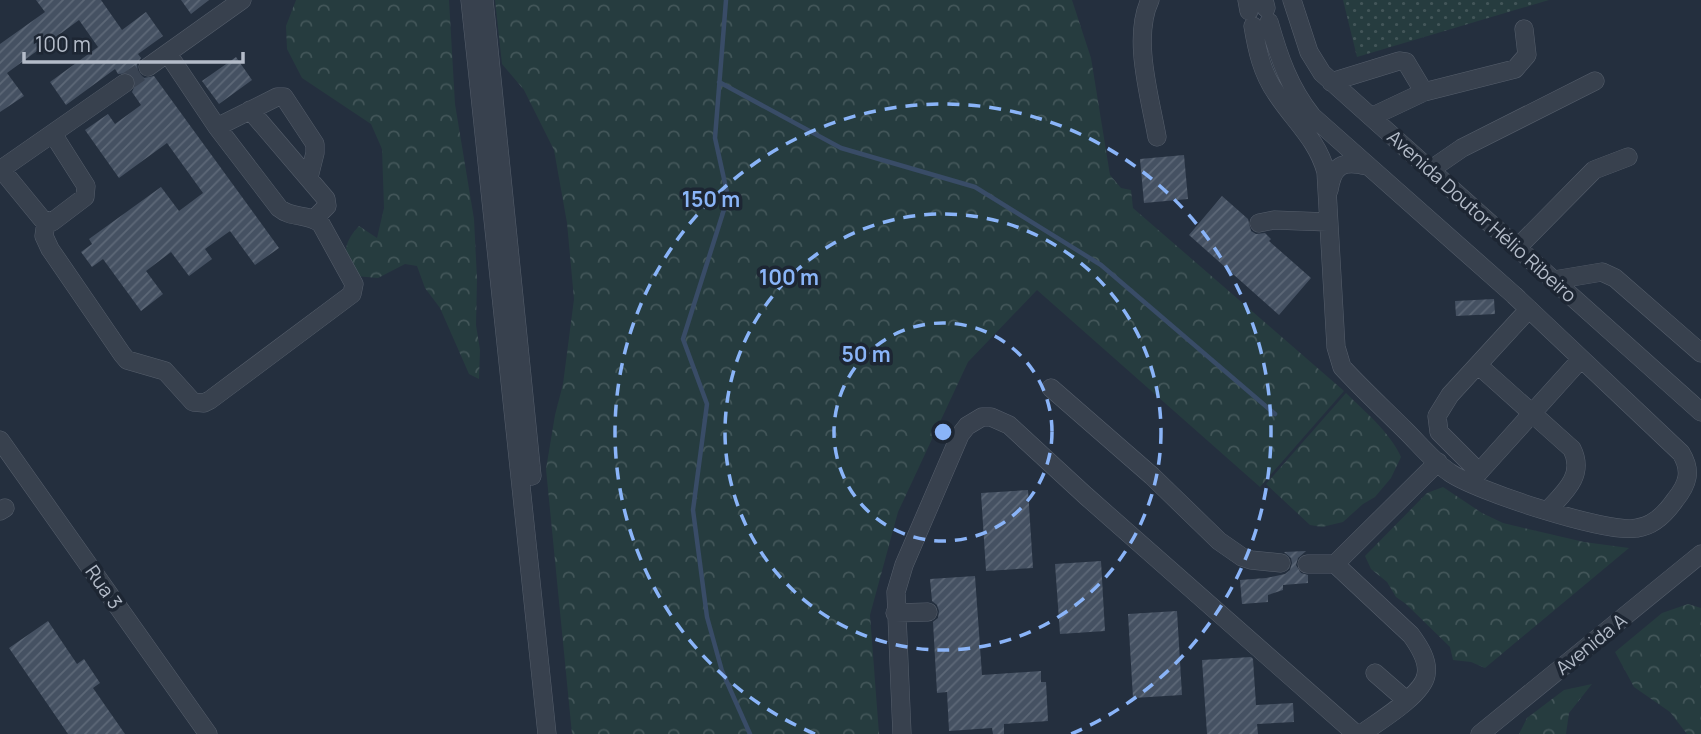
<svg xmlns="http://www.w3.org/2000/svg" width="1701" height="734" font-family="Manrope,sans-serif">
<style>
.grass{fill:url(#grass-dots)}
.forest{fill:url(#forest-crowns)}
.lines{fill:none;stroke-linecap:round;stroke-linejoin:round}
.stream{stroke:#394c67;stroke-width:4.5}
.building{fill:url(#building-hatch)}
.minor-tunnel{stroke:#3a4453;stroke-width:18;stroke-dasharray:18 9;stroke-linecap:butt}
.minor-casing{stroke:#565f6c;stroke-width:19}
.minor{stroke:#38414e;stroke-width:18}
.ring{fill:none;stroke:#8ab4f8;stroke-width:3.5;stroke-dasharray:12 9}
.labels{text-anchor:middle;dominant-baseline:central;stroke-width:7;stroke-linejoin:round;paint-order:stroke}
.street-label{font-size:19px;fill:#b4bcc9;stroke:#1d2633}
.centre{fill:#8ab4f8;stroke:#1d2633;stroke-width:3.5}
.ring-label{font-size:21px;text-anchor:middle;font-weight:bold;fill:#8ab4f8;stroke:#1d2633;stroke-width:7;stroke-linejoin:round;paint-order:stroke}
</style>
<defs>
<pattern id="grass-dots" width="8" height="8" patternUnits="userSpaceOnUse" patternTransform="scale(1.75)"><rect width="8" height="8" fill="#263c3f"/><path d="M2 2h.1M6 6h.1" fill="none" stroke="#435659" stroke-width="1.8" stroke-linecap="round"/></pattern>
<pattern id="forest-crowns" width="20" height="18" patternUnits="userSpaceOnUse" patternTransform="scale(1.75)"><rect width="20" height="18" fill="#263c3f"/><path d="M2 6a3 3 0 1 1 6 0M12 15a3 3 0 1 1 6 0" fill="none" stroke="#435659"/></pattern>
<pattern id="building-hatch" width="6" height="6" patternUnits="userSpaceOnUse" patternTransform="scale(1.75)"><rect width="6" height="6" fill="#455162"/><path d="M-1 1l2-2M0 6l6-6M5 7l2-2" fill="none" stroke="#5d6877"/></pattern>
</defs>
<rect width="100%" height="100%" fill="#242f3e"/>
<path class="grass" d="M1343 0H1549L1357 57Z"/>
<path class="forest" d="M296 0H449L455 104 474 219 477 279 476 325 480 350 479 379 469 374 440 308 425 288 417 266 405 264 378 278 355 276C343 256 342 244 359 226L377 238 384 208 382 149 371 124 302 78 287 49 286 26Z
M495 0H1072L1091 58 1110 175 1121 188 1131 190 1133 208 1344 391 1260 487 1037 290 968 362 898 512 870 615 879 734H572L546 469 555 415 563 384 574 299 567 223 554 150 524 90 502 64Z
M1346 393C1365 412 1390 432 1401 457L1391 478 1375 497 1363 504 1343 522 1322 527 1310 525 1266 484Z
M1443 487 1482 513 1503 523 1584 542 1629 548 1485 668 1471 662 1453 660 1450 647 1406 604 1396 597 1387 582 1371 569 1365 556 1427 493Z
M1688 604 1701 608V734H1687L1670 712 1634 687 1615 652 1662 613Z
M1592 684 1569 713 1566 734H1519L1527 718 1564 690Z"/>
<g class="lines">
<path class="stream" d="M726 0 715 138 728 197 683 339 707 404 693 510 707 617 722 671 750 734
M719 82 841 148 975 187 1101 265 1275 414"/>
</g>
<path class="building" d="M36 0H101L122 30 146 12 163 36 138 54 141 58 137 63 138 73 144 78 154 76 279 248 255 265 230 231 205 249 212 259 189 276 171 252 146 271 163 294 141 311 103 259 92 267 81 252 92 244 89 239 161 187 179 211 203 193 167 143 119 178 85 130 108 114 115 124 141 105 132 92 136 83 130 73 118 74 115 69 66 105 50 82 98 47 79 20 7 73 24 96 0 112V44L45 12Z
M181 0H209L191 14Z
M236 57 252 80 219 104 202 81Z
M1184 155 1188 199 1144 203 1140 159Z
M1222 196 1248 219 1251 231 1256 234 1265 233 1271 239 1269 241 1311 278 1279 315 1189 235Z
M1494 299 1495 314 1456 316 1455 301Z
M1028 490 1033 568 986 571 981 493Z
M1306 551 1298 558 1296 565 1301 573 1308 575V583L1283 585V590L1268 595V602L1242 604 1240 580 1266 578 1285 574 1290 570 1292 563 1291 558 1284 552Z
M1101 561 1105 631 1060 634 1055 564Z
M975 576 982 675 1041 671V682H1046L1048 721 1004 724V734H993L992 728 949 731 947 692 937 693 933 622 938 618 939 611 937 605 932 601 930 579Z
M1177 611 1182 695 1133 698 1128 614Z
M48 621 77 664 84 659 100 683 93 688 125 734H68L9 648Z
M1251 657 1253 659 1256 705 1293 703 1294 722 1257 724 1258 734H1207L1202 660Z"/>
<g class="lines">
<path class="minor-tunnel" d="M125 83 148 67"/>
<g class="minor-casing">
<path id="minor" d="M470 0 547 734
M484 0 532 476
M1150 0C1132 38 1150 97 1157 137
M1247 0 1249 11
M1264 0 1266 8
M1292 0 1309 52 1322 73 1701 412
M1253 26C1257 50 1262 73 1276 93 1294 121 1317 139 1326 172L1336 347 1342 367C1362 389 1385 410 1406 431 1420 445 1433 461 1449 472 1475 491 1608 534 1637 528 1653 526 1666 513 1675 500 1688 484 1692 471 1681 453L1514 295 1312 116C1289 87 1279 57 1269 22
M148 67 242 0
M1331 82 1399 61 1406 62 1424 92
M250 110 326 199 327 206 315 218
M1371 117 1424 92 1515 69 1527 55 1524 29
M217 127 277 97H284L315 144V153L309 177
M1 169 42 219 52 222 85 197 86 186 53 134
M0 170 125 83
M1430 170 1462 148 1595 81
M1329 190C1333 165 1343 160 1367 166
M46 222 44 236 50 249 122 354 127 360 165 371 193 402 204 403 210 400 352 294 354 284 321 224C308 213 292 219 279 208L217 127 168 54
M1259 223 1274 220 1328 222
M1517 248 1594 170 1628 157
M1554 280 1602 272 1615 278 1701 353
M1478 365 1572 449C1585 475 1565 492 1548 510
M1051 388 1152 476 1219 541 1242 557 1251 560 1281 563
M0 440 208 734
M1479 472 1439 432 1437 416 1450 395 1529 309
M1472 480 1581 359
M0 511 5 508
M1307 564H1335
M895 613 928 612
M1375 673 1406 700
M902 734 896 592 904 565 960 435 967 426 982 417H991L1009 425 1086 496 1356 734
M1361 734C1378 722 1423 695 1426 675 1429 661 1419 646 1411 635L1335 564 1438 462
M1480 734 1701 554"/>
</g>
<use href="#minor" class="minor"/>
</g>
<g class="ring">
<circle cx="943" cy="432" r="109"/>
<circle cx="943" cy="432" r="218"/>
<path d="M815 734A328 328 0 1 1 1071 734"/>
</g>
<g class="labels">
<g class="street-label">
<text transform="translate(1482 216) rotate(42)">Avenida Doutor Hélio Ribeiro</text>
<text transform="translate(104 587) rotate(55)">Rua 3</text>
<text transform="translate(1591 644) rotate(-39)">Avenida A</text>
</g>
</g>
<circle cx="943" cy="432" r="10" class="centre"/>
<g class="ring-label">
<text x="711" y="207">150 m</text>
<text x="789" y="285">100 m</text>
<text x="866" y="362">50 m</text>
</g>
<path d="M24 52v10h219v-10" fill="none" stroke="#b4bcc9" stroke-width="3.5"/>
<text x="35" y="52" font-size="21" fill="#b4bcc9" stroke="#1d2633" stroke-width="5" paint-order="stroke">100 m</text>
</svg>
